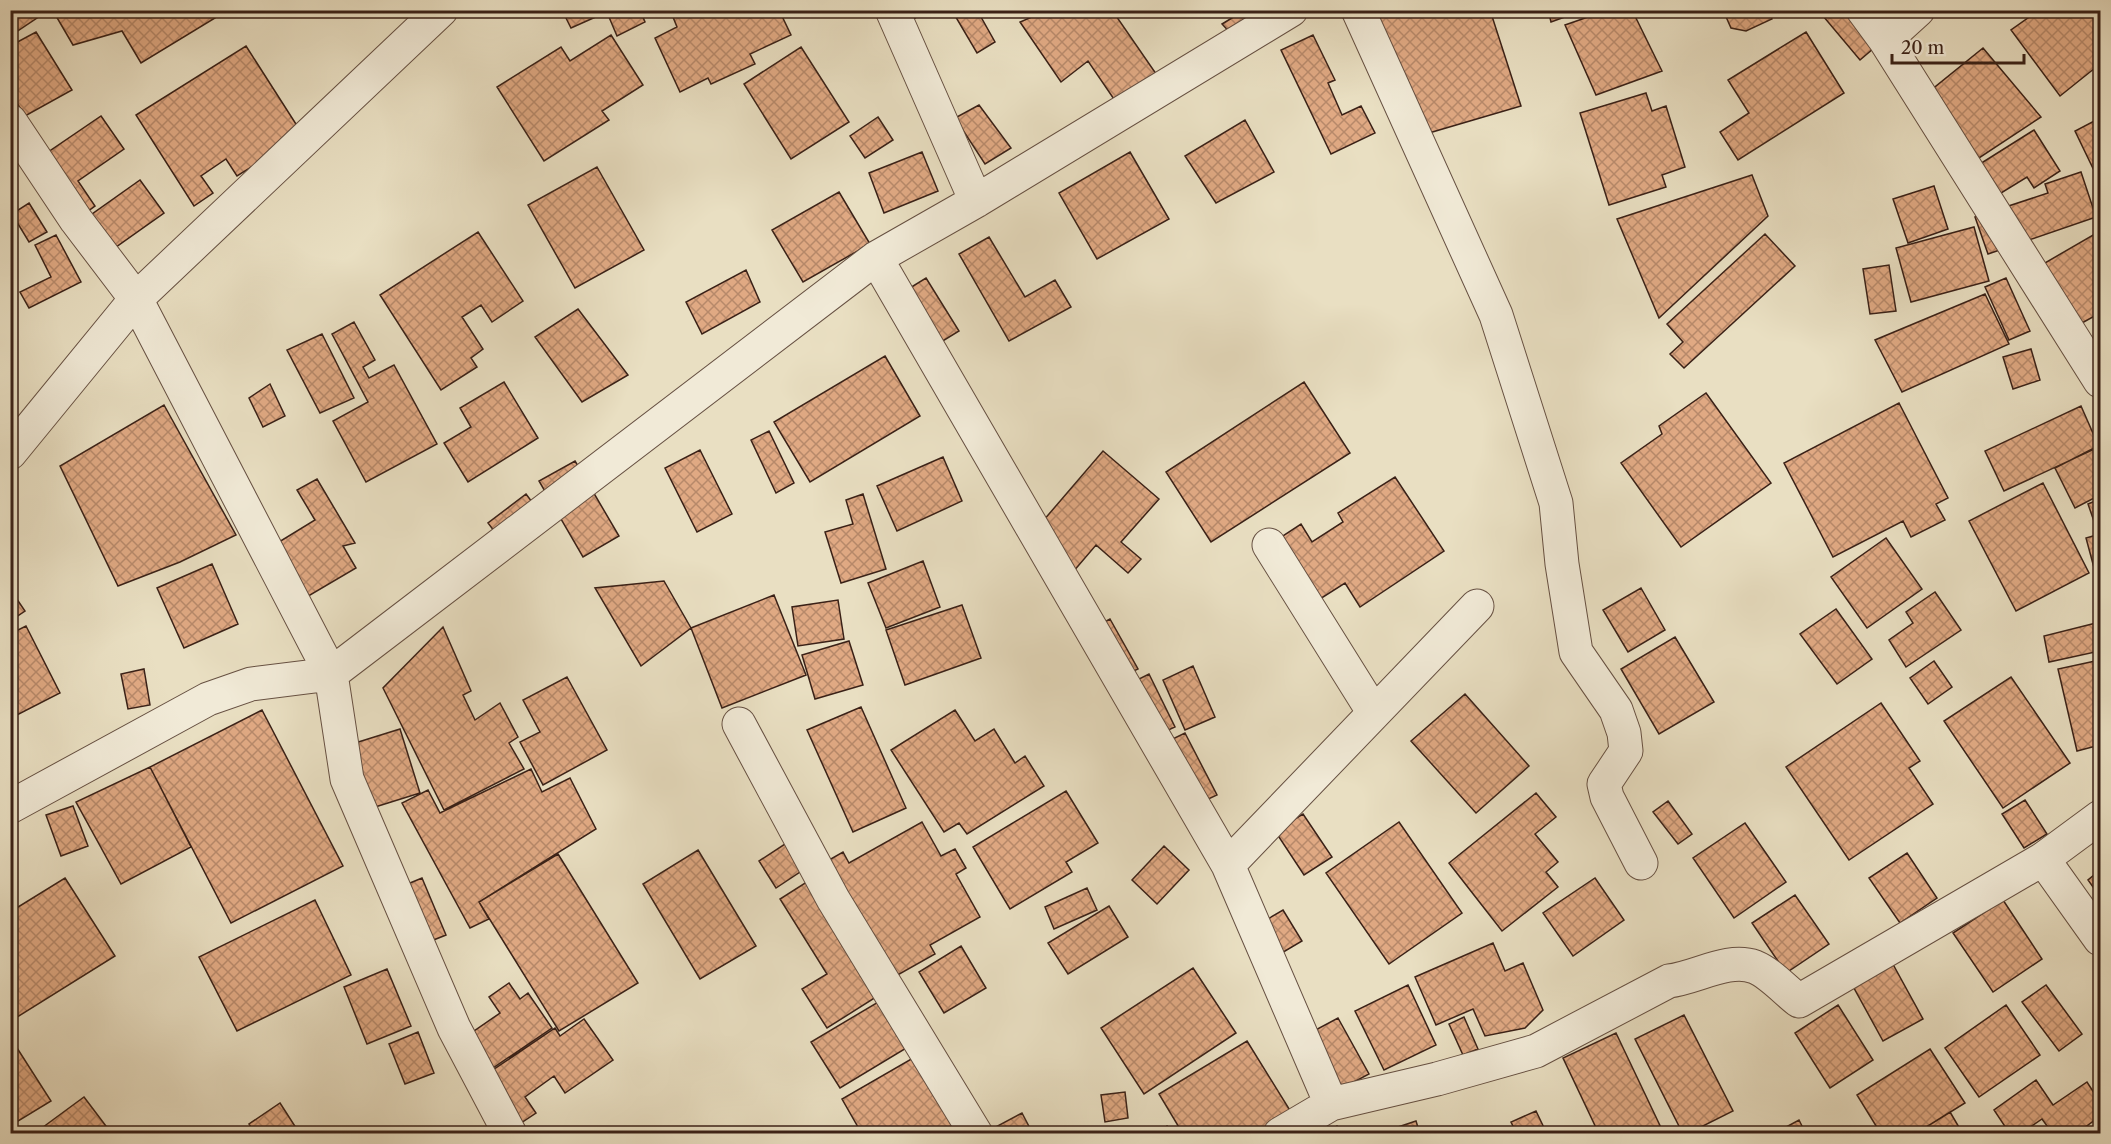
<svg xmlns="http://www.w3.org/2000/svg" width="2111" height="1144" font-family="'Libre Caslon Text',serif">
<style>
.building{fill:url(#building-cross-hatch);stroke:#3a2117;stroke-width:1.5}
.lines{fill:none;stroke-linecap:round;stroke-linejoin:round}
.minor-casing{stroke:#665042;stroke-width:35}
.minor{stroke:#f1ead7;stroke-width:33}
</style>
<defs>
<pattern id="building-cross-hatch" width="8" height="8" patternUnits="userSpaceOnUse" patternTransform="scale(1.5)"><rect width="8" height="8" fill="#e0a983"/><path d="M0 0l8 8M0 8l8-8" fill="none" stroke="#b7896a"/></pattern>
</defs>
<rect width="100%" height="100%" fill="#e9dfc2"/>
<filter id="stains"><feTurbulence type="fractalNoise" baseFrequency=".00333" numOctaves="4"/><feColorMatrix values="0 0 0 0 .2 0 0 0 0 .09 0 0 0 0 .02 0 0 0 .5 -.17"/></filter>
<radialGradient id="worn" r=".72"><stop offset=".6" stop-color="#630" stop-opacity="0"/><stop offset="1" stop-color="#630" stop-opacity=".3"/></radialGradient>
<path class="building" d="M10 10H49L10 36Z
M65 10H210L215 18 141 63 122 31 73 45 56 16Z
M562 10H598L600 15 571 28Z
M606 10H640L645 22 617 36Z
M687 10H779L791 35 750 54 755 64 711 84 708 78 680 92 655 38 677 27 673 17Z
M906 10H928L912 20Z
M960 10H977L995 42 977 53 954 14Z
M1048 10H1112L1161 81 1118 105 1088 61 1061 82 1020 22Z
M1245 10H1290L1235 38 1222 24Z
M1402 10H1490L1521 106 1405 140 1357 25Z
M1548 10H1584L1551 22Z
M1608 10H1632L1662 71 1596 95 1565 25Z
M1723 10H1768L1772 19 1746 31 1731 28Z
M1818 10H1913L1915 13 1860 60Z
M2039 10H2096L2100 16V64L2060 96 2011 30Z
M36 32 72 90 25 116 10 92V46Z
M1806 32 1844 93 1738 160 1720 132 1749 113 1728 80Z
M611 35 643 85 602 111 609 120 544 161 497 87 561 47 570 61Z
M1313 35 1335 80 1328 83 1342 115 1361 106 1375 133 1331 154 1281 50Z
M246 46 303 135 237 176 226 159 201 176 213 193 194 206 136 115Z
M801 47 849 122 791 159 744 84Z
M1983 48 2041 117 1979 158 1930 91Z
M1646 93 1652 111 1666 106 1685 167 1662 175 1666 187 1609 205 1580 113Z
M979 105 1011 148 985 164 955 118Z
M101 116 124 149 78 181 95 206 76 220 35 161Z
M878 117 893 140 865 158 850 136Z
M2100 118V183L2075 131Z
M1245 120 1274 172 1216 203 1185 156Z
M2034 130 2060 171 2034 188 2027 177 1975 209 1956 179Z
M922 152 938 191 884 213 869 173Z
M1130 152 1169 219 1097 259 1059 193Z
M597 167 644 250 575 288 528 205Z
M2081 172 2096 217 1988 254 1975 217 2048 193 2045 184Z
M1752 175 1768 216 1659 318 1617 219Z
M140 180 164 213 102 257 78 224Z
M1934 186 1948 229 1908 243 1893 199Z
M839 192 870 244 803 282 772 230Z
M29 203 47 232 29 242 12 214Z
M1974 227 1989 281 1911 302 1896 248Z
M2100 231V313L2073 328 2038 267Z
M478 232 523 301 492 322 481 305 462 317 483 349 471 358 477 367 441 390 380 295Z
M1765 234 1795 266 1684 368 1670 354 1683 342 1667 324Z
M56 235 81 282 29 308 20 292 51 277 35 245Z
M989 237 1025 297 1055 280 1071 307 1009 341 959 254Z
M1889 265 1896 311 1870 314 1863 269Z
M746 270 760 302 702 334 686 302Z
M926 278 959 331 933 347 900 294Z
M2006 278 2030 331 2009 340 1985 287Z
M1985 294 2009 344 1902 392 1875 340Z
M578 309 628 375 582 402 535 337Z
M354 322 375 360 363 367 369 378 394 365 437 444 366 482 333 421 368 402 332 334Z
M322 334 354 398 320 413 287 350Z
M2031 349 2040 380 2013 389 2003 357Z
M885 356 920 416 810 482 774 422Z
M504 382 538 438 468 482 444 443 471 427 460 408Z
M1304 382 1350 453 1211 542 1166 472Z
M270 384 285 416 263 427 249 398Z
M1706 393 1771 483 1681 547 1621 463 1662 434 1659 426Z
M1899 403 1948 498 1936 504 1945 520 1911 537 1903 521 1833 557 1784 463Z
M164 405 236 535 180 562 118 586 60 466Z
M2081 406 2099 447 2004 491 1985 451Z
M769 431 794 483 776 493 751 440Z
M2098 446 2100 495 2075 508 2055 468Z
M700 450 732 514 697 532 665 468Z
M1103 451 1159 499 1121 542 1141 559 1128 573 1096 545 1073 572 1031 535Z
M943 457 962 501 897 531 877 486Z
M575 461 619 536 583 557 539 481Z
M1395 477 1444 551 1360 607 1345 583 1309 606 1269 545 1301 524 1312 542 1343 522 1338 513Z
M317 479 355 543 343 546 356 568 305 598 274 545 315 520 297 490Z
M2043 483 2089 573 2016 611 1969 521Z
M526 494 547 522 509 551 488 523Z
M863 494 886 569 841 583 825 532 853 524 846 500Z
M2100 499V532L2098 533 2088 504Z
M2100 534V590L2086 538Z
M1886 538 1922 589 1867 628 1831 577Z
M923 561 940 607 886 628 868 583Z
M212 564 238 624 184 648 157 588Z
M664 581 691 628 641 666 595 588Z
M1641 588 1665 630 1628 652 1603 610Z
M10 589 25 611 10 621Z
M1935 592 1961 630 1906 667 1889 640 1913 623 1906 612Z
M774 595 806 675 722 708 691 628Z
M838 600 844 639 798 646 792 607Z
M962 605 981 658 905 685 886 630Z
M1836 609 1872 659 1837 684 1800 634Z
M1110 619 1138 669 1117 679 1091 629Z
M2100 622V651L2049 662 2044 636Z
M26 626 60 693 13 717 10 711V634Z
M443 627 471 691 463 695 475 720 500 703 518 737 509 743 524 769 444 810 383 688Z
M1675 637 1714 702 1659 734 1621 669Z
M849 641 863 685 815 699 802 655Z
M2100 660V745L2077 751 2058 669Z
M1934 661 1952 687 1928 704 1910 678Z
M1193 666 1215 717 1185 730 1163 680Z
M144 669 150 705 128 709 121 674Z
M1149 674 1175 727 1149 739 1123 687Z
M567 677 607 750 543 785 520 742 540 732 523 700Z
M2011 677 2070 763 2003 808 1944 721Z
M1465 694 1529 766 1476 813 1411 741Z
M1881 703 1920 761 1909 768 1933 804 1849 860 1786 767Z
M861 707 906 808 853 832 807 730Z
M262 710 343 866 231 923 150 767Z
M955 710 975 741 994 729 1015 763 1025 756 1044 786 967 834 959 823 944 832 891 750Z
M400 729 420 793 359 812 339 748Z
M1185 733 1217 795 1187 809 1156 747Z
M150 767 191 847 121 884 76 802Z
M531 769 542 792 570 778 596 829 479 902 489 919 470 928 402 803 428 790 440 813Z
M1066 791 1098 843 1066 862 1072 872 1010 909 973 847Z
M1536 793 1556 817 1535 834 1558 862 1546 872 1558 887 1502 931 1449 863Z
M2025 800 2047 834 2024 848 2002 814Z
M1668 801 1692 834 1678 844 1653 812Z
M73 806 88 846 61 856 46 815Z
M1303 814 1332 857 1304 875 1275 831Z
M922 822 941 856 955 849 966 868 956 874 980 917 930 945 935 954 887 981 822 864 843 852 849 863Z
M1399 822 1462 913 1389 964 1326 873Z
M1745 823 1786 882 1734 918 1693 858Z
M788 842 806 868 776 888 759 861Z
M1164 846 1189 870 1157 904 1132 880Z
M698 850 756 946 700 979 643 884Z
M1907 853 1937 898 1900 923 1869 878Z
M558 854 638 983 559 1031 479 902Z
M2100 870V897L2088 880Z
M65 878 115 956 14 1019 10 1013V912Z
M422 878 446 935 421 945 398 888Z
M813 878 884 992 827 1028 802 989 827 974 780 899Z
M1595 878 1624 920 1573 956 1543 913Z
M1087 888 1097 910 1054 929 1045 907Z
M1795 895 1829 944 1786 973 1752 923Z
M315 900 351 975 237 1031 199 957Z
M2003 900 2042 959 1993 992 1953 933Z
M1109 906 1128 937 1068 974 1048 943Z
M1283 910 1302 941 1275 957 1256 926Z
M1493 943 1505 971 1523 963 1543 1010 1525 1028 1485 1036 1473 1009 1436 1025 1415 977Z
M961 946 986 988 944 1013 919 972Z
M1889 957 1923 1019 1883 1041 1849 979Z
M1193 968 1236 1033 1144 1094 1101 1028Z
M387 969 411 1026 367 1044 344 987Z
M509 983 520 999 528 993 552 1028 487 1072 464 1038 500 1013 489 997Z
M1408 985 1436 1045 1384 1070 1355 1011Z
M2046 985 2082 1034 2059 1051 2022 1002Z
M885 998 913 1044 840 1088 811 1042Z
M1838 1005 1873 1060 1830 1088 1795 1033Z
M2006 1005 2040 1055 1979 1097 1945 1048Z
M1684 1015 1733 1111 1687 1134H1683L1635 1039Z
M1464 1017 1478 1049 1463 1055 1449 1024Z
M1338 1018 1369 1074 1339 1090 1308 1034Z
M584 1019 613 1060 565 1093 554 1076 525 1097 536 1113 518 1125 484 1076 555 1028 560 1036Z
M418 1032 434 1073 405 1084 389 1044Z
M1616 1033 1664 1134H1599L1563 1058Z
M10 1037 51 1101 10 1126Z
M1247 1041 1291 1112 1255 1134H1183L1159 1094Z
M1930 1049 1965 1103 1915 1134H1881L1857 1095Z
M920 1054 960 1122 941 1134H862L842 1099Z
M2036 1080 2053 1105 2087 1082 2100 1102V1116L2076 1134H2053L2042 1119 2020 1134H2010L1994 1110Z
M1125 1092 1128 1118 1105 1122 1101 1095Z
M84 1097 112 1134H36L35 1133Z
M280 1103 300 1134H255L249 1124Z
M1536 1111 1547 1134H1517L1511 1122Z
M1950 1112 1963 1134H1915Z
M1022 1113 1033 1134H992L990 1130Z
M1799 1120 1806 1134H1773Z
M1416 1121 1420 1134H1387L1386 1131Z
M1167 1126 1172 1134H1155Z
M1337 1126 1341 1134H1323Z"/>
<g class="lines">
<g class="minor-casing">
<path id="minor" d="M892 10 976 201
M1358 10 1496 315 1556 503 1562 564 1576 652 1616 710 1624 733 1626 751 1604 784 1607 797 1641 863
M1863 10 1885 40 2100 381
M1885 40 1918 10
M10 121 76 220 136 299 331 674 347 779 454 1028 510 1134
M876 258 1228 865 1331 1104
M10 453 136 299 441 10
M1269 545 1374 713
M739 724 833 899 976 1134
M10 807 208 699 251 684 331 674 876 258 976 201 1291 10
M2043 859 2100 939
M1228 865 1477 606
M1280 1134 1331 1104 1437 1079 1536 1051 1669 981C1696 978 1728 957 1755 967 1770 973 1786 991 1799 1001L2043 859 2100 817"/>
</g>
<use href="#minor" class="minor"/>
</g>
<rect width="2111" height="1144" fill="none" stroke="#e9dfc2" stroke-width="36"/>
<rect x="12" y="12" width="2087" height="1120" fill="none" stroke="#3a2117" stroke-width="3"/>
<rect x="18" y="18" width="2075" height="1108" fill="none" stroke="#3a2117" stroke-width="1.5"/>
<path d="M1892 54v9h132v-9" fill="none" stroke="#3a2117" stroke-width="3"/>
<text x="1901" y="54" font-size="18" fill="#3a2117" stroke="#f1ead7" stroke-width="4.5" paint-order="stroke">20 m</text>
<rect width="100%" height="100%" filter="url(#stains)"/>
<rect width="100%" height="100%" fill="url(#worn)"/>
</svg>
